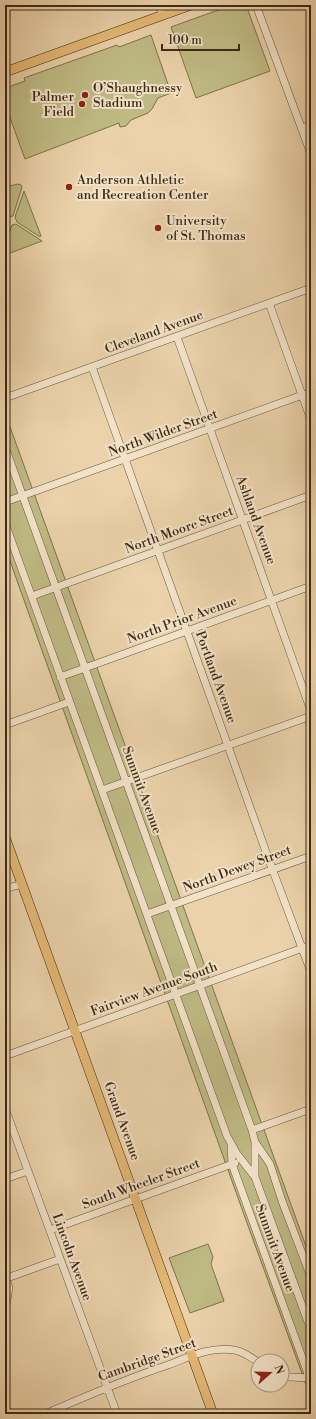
<svg xmlns="http://www.w3.org/2000/svg" width="316" height="1419" font-family="'Libre Bodoni',serif">
<style>
.green{fill:#bfba84;stroke:#7e724c}
.lines{fill:none;stroke-linecap:round;stroke-linejoin:round}
.minor-casing{stroke:#69543a;stroke-width:8}
.major-casing{stroke:#3e2a15;stroke-width:10}
.minor{stroke:#f2e2c8;stroke-width:7}
.major{stroke:#e6b975;stroke-width:9}
.poi-dot{fill:#8f2418;stroke:#f2e2c8;stroke-width:1.5}
.labels{text-anchor:middle;dominant-baseline:central;stroke-width:4;stroke-linejoin:round;paint-order:stroke}
.poi-label{font-size:13px;fill:#3e2a15;stroke:#f2e2c8;text-anchor:start}
.street-label{font-size:13px;fill:#3e2a15;stroke:#f2e2c8}
</style>
<rect width="100%" height="100%" fill="#ebd2aa"/>
<filter id="stains"><feTurbulence type="fractalNoise" baseFrequency=".005" numOctaves="4"/><feColorMatrix values="0 0 0 0 .2 0 0 0 0 .09 0 0 0 0 .02 0 0 0 .5 -.17"/></filter>
<radialGradient id="worn" r=".72"><stop offset=".6" stop-color="#630" stop-opacity="0"/><stop offset="1" stop-color="#630" stop-opacity=".3"/></radialGradient>
<path class="green" d="M5 5 10 15 6 57 5 58Z
M232 5H246L270 71 196 98 171 27Z
M151 35 171 93 158 98 152 109 148 113 131 120 126 126 120 127 119 123 25 159 5 104V98L11 86 25 81 24 78 117 45 119 47Z
M18 184 21 185 22 187 13 216 9 217 5 214V196L10 186Z
M24 191 41 236 40 237 17 222 15 217Z
M5 217C13 222 8 232 5 240Z
M16 224 42 241 5 255V246L12 225Z
M5 413 311 1260V1398L247 1223 5 547Z
M208 1244 213 1257 211 1264 224 1301 190 1313 169 1258Z"/>
<g class="lines">
<g class="minor-casing">
<path id="minor" d="M159 5 163 15
M256 5 311 154
M302 128 311 125
M269 303 311 420
M177 337 311 711
M92 367 270 863 311 972
M5 398 311 288
M5 447 252 1130 255 1142V1177L311 1330
M5 502 311 392
M5 523 227 1136 237 1154 255 1177
M32 596 311 495
M60 677 311 586
M5 725 69 702
M102 790 311 716
M5 889 22 884
M147 914 311 856
M5 1056 311 945
M5 1108 117 1414
M252 1130 311 1109
M255 1142 270 1164 282 1201 311 1277
M231 1146 232 1164 311 1382
M5 1179 28 1171
M50 1230 235 1163
M7 1278 60 1259
M5 1311 9 1288 5 1275
M282 1375 289 1377 311 1378
M45 1414C86 1396 126 1379 168 1365 189 1357 211 1346 234 1350 243 1351 250 1357 258 1362"/>
</g>
<g class="major-casing">
<path id="major" d="M5 72 191 5
M5 837 213 1414"/>
</g>
<use href="#minor" class="minor"/>
<use href="#major" class="major"/>
</g>
<g class="poi-dot">
<circle cx="85" cy="95" r="4"/>
<circle cx="82" cy="104" r="4"/>
<circle cx="69" cy="187" r="4"/>
<circle cx="158" cy="228" r="4"/>
</g>
<g class="labels">
<g class="poi-label">
<text x="93" y="88">O’Shaughnessy<tspan x="93" dy="15">Stadium</tspan></text>
<text x="74" y="97" text-anchor="end">Palmer<tspan x="74" dy="15">Field</tspan></text>
<text x="77" y="180">Anderson Athletic<tspan x="77" dy="15">and Recreation Center</tspan></text>
<text x="166" y="221">University<tspan x="166" dy="15">of St. Thomas</tspan></text>
</g>
<g class="street-label">
<text transform="translate(154 332) rotate(-20)">Cleveland Avenue</text>
<text transform="translate(163 433) rotate(-20)">North Wilder Street</text>
<text transform="translate(256 520) rotate(70)">Ashland Avenue</text>
<text transform="translate(179 530) rotate(-20)">North Moore Street</text>
<text transform="translate(182 620) rotate(-20)">North Prior Avenue</text>
<text transform="translate(216 677) rotate(70)">Portland Avenue</text>
<text transform="translate(142 790) rotate(70)">Summit Avenue</text>
<text transform="translate(237 869) rotate(-20)">North Dewey Street</text>
<text transform="translate(154 989) rotate(-20)">Fairview Avenue South</text>
<text transform="translate(122 1121) rotate(70)">Grand Avenue</text>
<text transform="translate(141 1184) rotate(-20)">South Wheeler Street</text>
<text transform="translate(275 1248) rotate(70)">Summit Avenue</text>
<text transform="translate(72 1257) rotate(70)">Lincoln Avenue</text>
<text transform="translate(147 1360) rotate(-20)">Cambridge Street</text>
</g>
</g>
<rect width="316" height="1419" fill="none" stroke="#ebd2aa" stroke-width="20"/>
<rect x="6" y="6" width="304" height="1407" fill="none" stroke="#3e2a15" stroke-width="2"/>
<rect x="10" y="10" width="296" height="1399" fill="none" stroke="#3e2a15"/>
<g transform="translate(270 1373) rotate(70)"><circle r="19" fill="#f2e2c8" stroke="#aa9880"/>
<path d="M0-3L7 15L0 10L-7 15Z" fill="#8f2418"/>
<text y="-6" font-size="11" font-weight="bold" text-anchor="middle" fill="#3e2a15">N</text>
</g>
<path d="M162 44v6h77v-6" fill="none" stroke="#3e2a15" stroke-width="2"/>
<text x="168" y="44" font-size="12" fill="#3e2a15" stroke="#f2e2c8" stroke-width="3" paint-order="stroke">100 m</text>
<rect width="100%" height="100%" filter="url(#stains)"/>
<rect width="100%" height="100%" fill="url(#worn)"/>
</svg>
